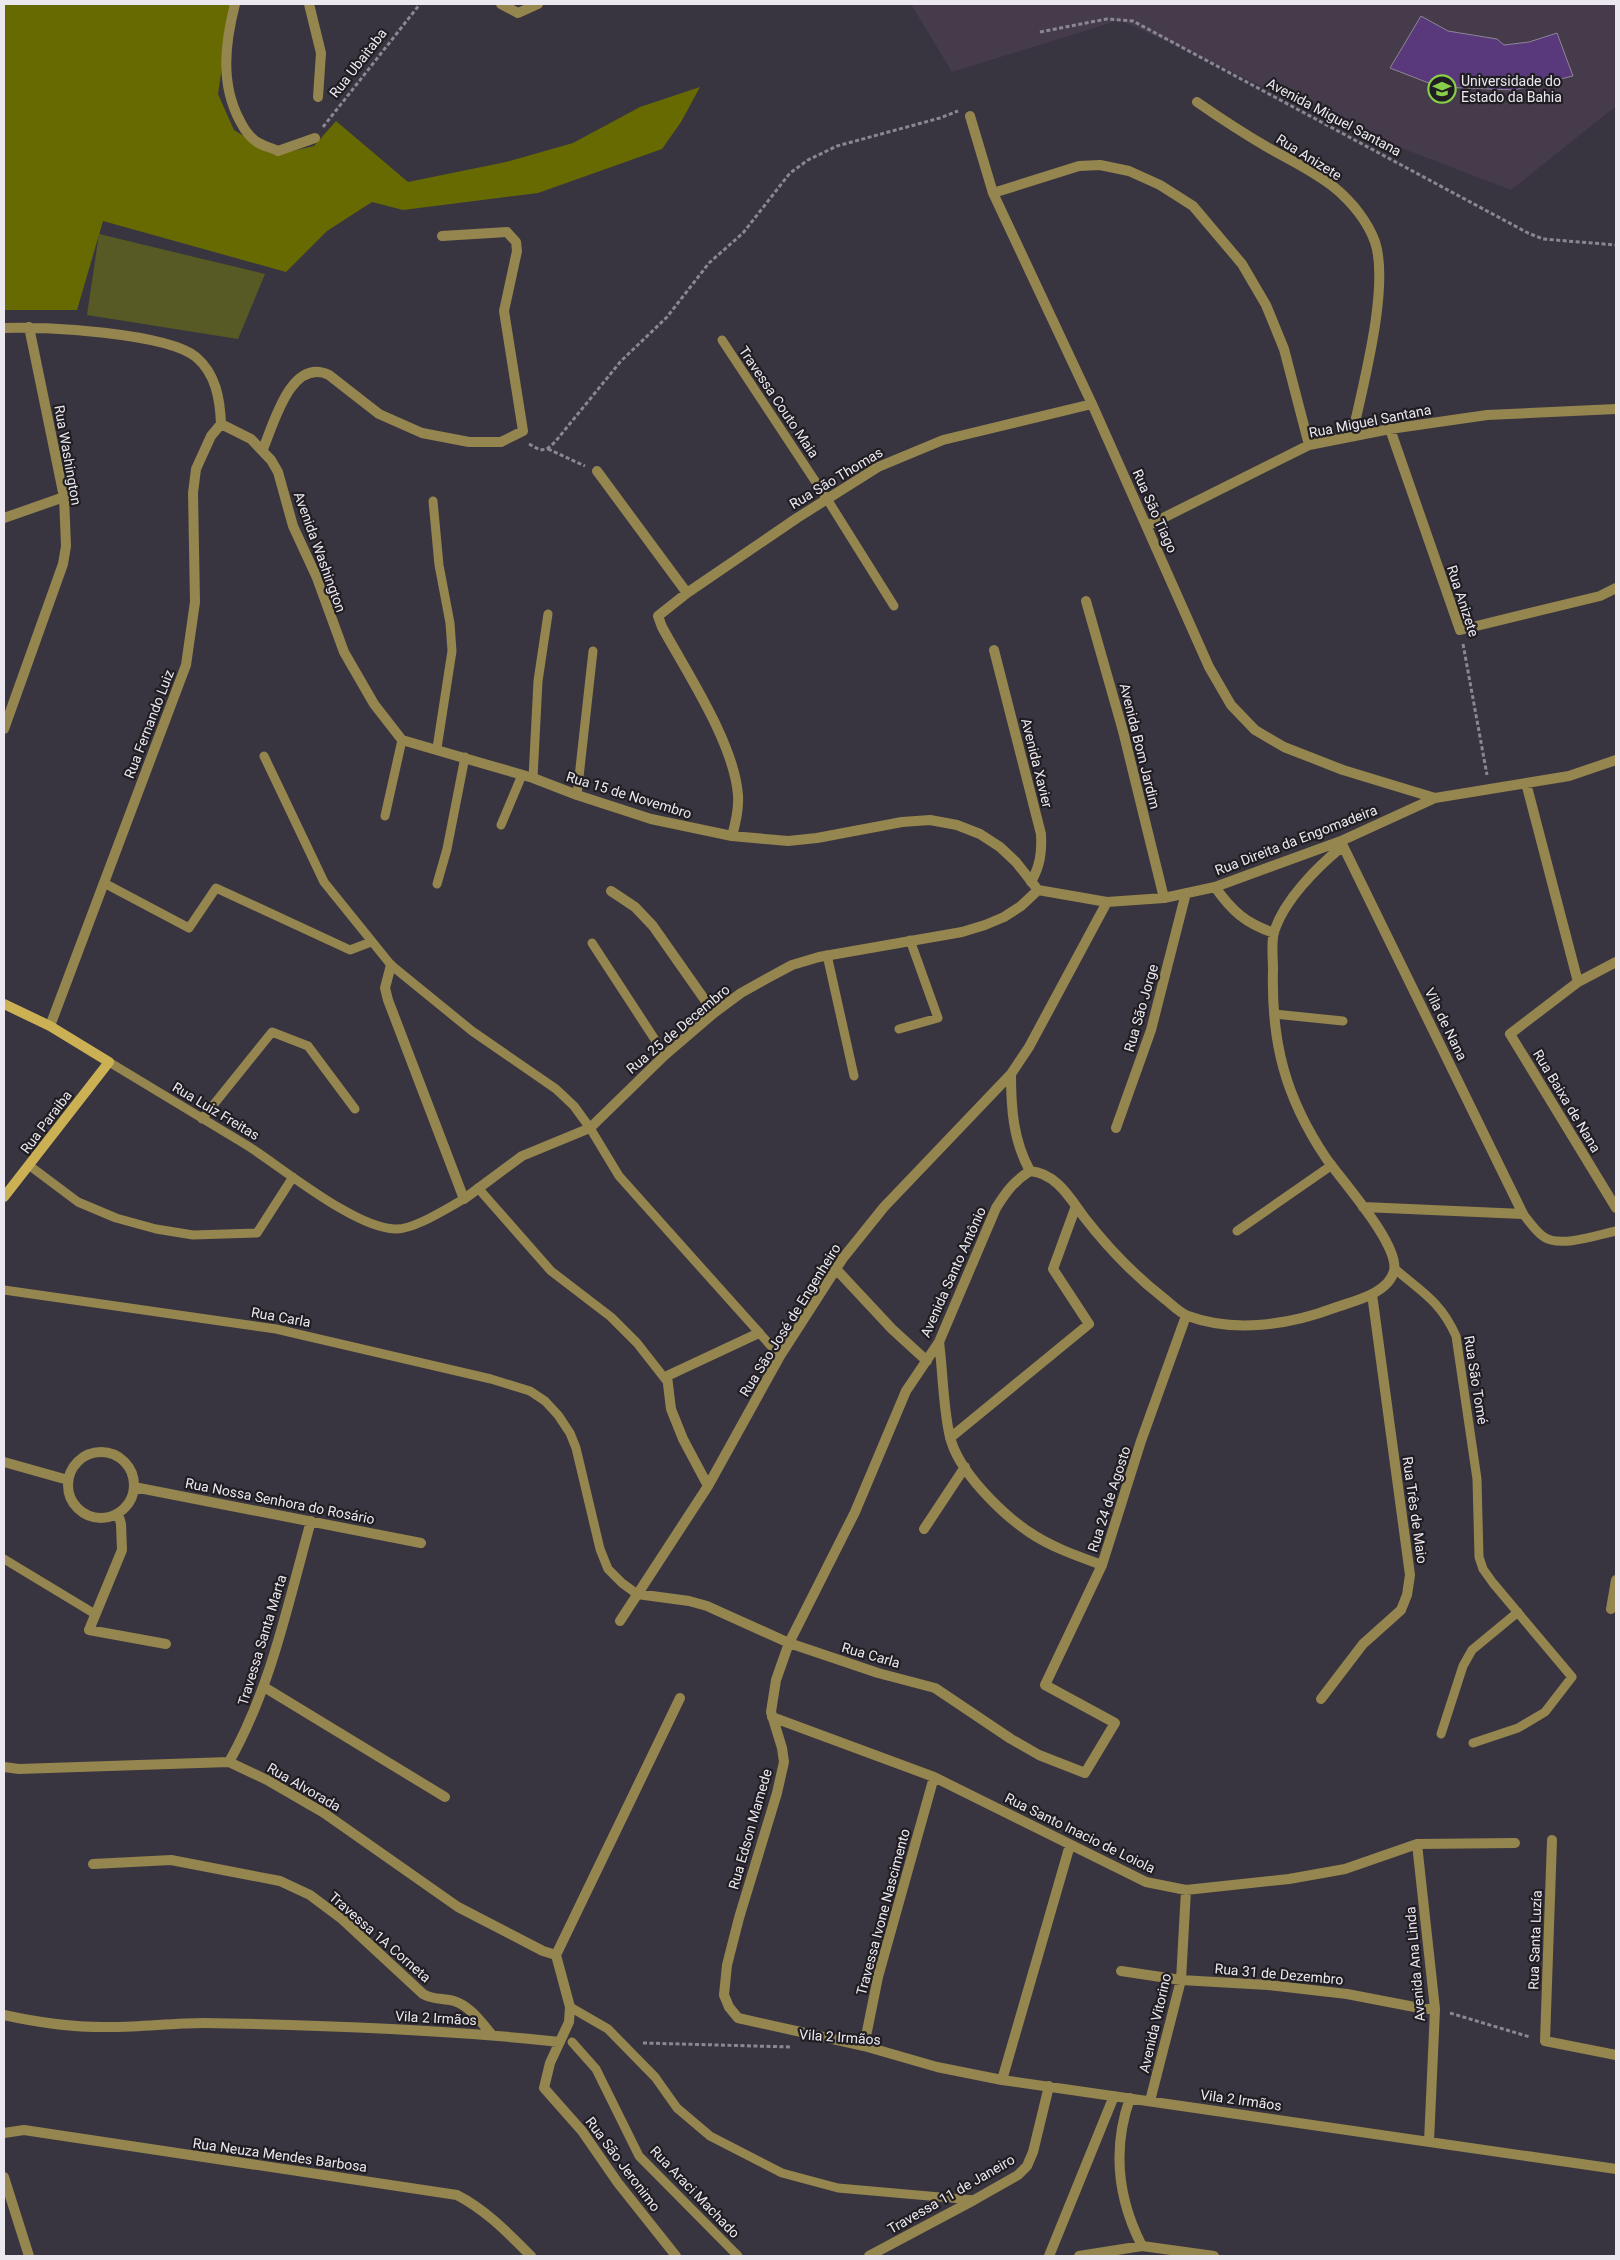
<svg xmlns="http://www.w3.org/2000/svg" width="1620" height="2260" font-family="Roboto,sans-serif">
<style>
.education{fill:#453b4b}
.green{fill:#575a24}
.forest{fill:#666a01}
.building{fill:#59397c;stroke:#8c8793}
.lines{fill:none;stroke-linecap:round;stroke-linejoin:round}
.path{stroke:#8b8790;stroke-width:3;stroke-dasharray:4 2.5;stroke-linecap:butt}
.lane{stroke:#95854e;stroke-width:9}
.street{stroke:#95854e;stroke-width:10}
.secondary{stroke:#cbb154;stroke-width:10}
.labels{text-anchor:middle;dominant-baseline:central;stroke-width:4.5;stroke-linejoin:round;paint-order:stroke}
.street-label{font-size:14px;fill:#ebe8ef;stroke:#201e23}
.poi-label{font-size:14px;fill:#ebe8ef;stroke:#201e23;text-anchor:start}
</style>
<rect width="100%" height="100%" fill="#393540"/>
<path class="education" d="M911 4H1616V106L1511 190 1336 123 1233 72 1120 20 952 72Z"/>
<path class="green" d="M99 234 265 274 238 339 87 315Z"/>
<path class="forest" d="M4 4H231L218 94 234 130 275 155 314 146 336 121 408 182 506 162 573 143 640 107 700 87 681 122 662 149 538 193 403 210 372 202 327 231 286 272 103 221 77 310H4Z"/>
<path class="building" d="M1421 16 1448 31 1497 39 1504 45 1529 42 1557 33 1573 76 1514 90 1439 87 1390 68Z"/>
<g class="lines">
<path class="path" d="M1040 32 1107 19 1133 21 1528 233 1543 239 1616 245
M323 127 420 4
M529 444 540 450 547 449 555 442 621 361 667 317 709 263 743 233 790 173 808 160 837 146 940 118 958 111
M548 449 585 466
M1463 644 1487 775
M1450 2013 1530 2037
M643 2043 792 2047"/>
<path class="lane" d="M722 340 827 499 894 606
M433 501 439 565 450 623 452 651 437 748
M264 756 324 882 391 965 472 1031 556 1089 574 1106 590 1128 619 1176 780 1356
M533 778 538 681 548 614
M577 795 593 651
M385 816 402 740
M501 825 522 775
M104 883 189 928 216 888 350 950 371 942
M437 884 447 849 465 757
M592 943 665 1055
M827 955 854 1076
M1274 1014 1343 1021
M899 1029 938 1018 910 940
M109 1062C155 1090 202 1118 248 1146 284 1169 355 1228 395 1229 414 1230 447 1208 464 1199
M202 1119 272 1032 308 1046 355 1109
M30 1166 78 1202 116 1218 156 1229 193 1235 257 1233 293 1177
M478 1188 551 1271 611 1317 637 1343 666 1380
M1523 1214C1529 1221 1536 1232 1544 1237 1560 1248 1598 1235 1616 1231
M1237 1231 1332 1165
M1395 1269C1422 1292 1441 1302 1456 1336L1477 1479 1479 1557 1483 1569 1493 1583 1572 1677 1545 1712 1518 1728 1473 1743
M4 1290 276 1329 491 1379 530 1391 545 1401 558 1415 570 1433 576 1448 600 1549 608 1569 622 1583 637 1594
M4 1559 95 1614
M1441 1734 1463 1666 1472 1650 1518 1612
M570 2007 608 2029 655 2077 677 2108 710 2136 782 2173 838 2188 974 2200
M572 2042 596 2069 639 2156 738 2256"/>
<path class="street" d="M235 4C225 43 220 84 240 121 244 129 249 137 257 142 263 146 272 148 278 151L315 138
M309 4 321 53 318 97
M501 4 518 13 538 4
M1197 102C1220 118 1243 133 1267 147 1290 160 1314 171 1335 188 1352 202 1368 222 1375 242 1390 287 1362 389 1352 436
M970 116 993 193 1092 404 1209 667 1231 705 1255 730 1284 747 1343 770 1435 798
M993 193 1079 166 1100 165 1129 171 1160 185 1193 206 1242 264 1266 305 1284 349 1309 445
M4 328C43 326 167 333 196 357 216 374 220 399 221 424L251 439 271 460 278 472 293 526 317 578 344 652 374 704 402 740 533 778 577 795 651 819 732 836 788 841 817 838 902 822 930 820 957 825 980 834 1000 847 1016 862 1038 890
M1390 429 1460 630 1600 596 1616 588
M263 449C274 423 291 357 329 375L379 414 422 433 469 442H501L523 431 504 311 517 251 516 242 507 232 442 236
M597 471 687 593
M4 518 64 497
M1147 526 1309 445 1390 429 1487 415 1616 409
M1086 601 1123 731 1164 898
M994 650 1041 834C1042 853 1040 866 1031 882
M4 729 63 564 66 546 64 497 29 327
M1526 783 1578 982
M732 836C736 822 739 809 738 795 734 743 687 673 662 627L658 616 687 593 797 518 878 467 943 440 1092 404
M1343 846 1523 1214 1363 1207
M1215 887C1232 911 1245 923 1274 933
M1038 890 1107 902 1164 898 1215 887 1341 841 1435 798 1569 776 1616 760
M611 891 635 907 653 926 714 1013
M1616 962 1578 982 1510 1034 1616 1208
M391 965 385 988 388 1000 464 1199 522 1156 590 1128 665 1055 714 1013 741 993 766 979 792 965 819 957 962 932 985 925 1004 917 1021 906 1038 890
M50 1026 186 665 195 602 193 493 196 469 211 436 221 424
M1011 1074C1011 1108 1013 1140 1030 1171
M1116 1128 1151 1030 1186 893
M1030 1171C1056 1173 1070 1198 1084 1217 1108 1248 1135 1276 1166 1300 1172 1305 1180 1313 1188 1316 1234 1333 1289 1325 1334 1308 1353 1301 1388 1294 1394 1271 1400 1245 1342 1181 1326 1158 1285 1097 1271 1042 1273 969 1273 958 1271 943 1274 932 1284 900 1318 866 1343 846L1341 841
M836 1269 892 1329 927 1361
M939 1342C943 1372 943 1408 950 1437 958 1471 1001 1513 1029 1532 1051 1547 1077 1556 1102 1565
M950 1438 1089 1324 1053 1269 1076 1206
M68 1485a33 33 0 1 1 66 0a33 33 0 1 1-66 0Z
M4 1462 68 1480
M708 1486 683 1439 671 1409 667 1376 759 1333
M134 1487 421 1543
M118 1513 121 1524 122 1550 89 1630 166 1644
M924 1529 965 1467
M637 1594 689 1601 707 1606 789 1643 878 1673 935 1688 1011 1739 1039 1755 1085 1773 1115 1723 1045 1685 1102 1565 1141 1441 1186 1316
M1611 1609 1616 1580
M620 1621 708 1486 780 1356 843 1258 884 1207 1011 1074 1029 1047 1107 902
M264 1687 445 1797
M1321 1699 1363 1644 1401 1610 1407 1595 1410 1575 1372 1294
M772 1717 934 1777 1146 1882 1186 1890 1289 1879 1345 1869 1417 1844 1515 1843
M229 1762C271 1688 288 1603 311 1521
M4 1767 19 1769 229 1762 267 1780 324 1813 458 1907 543 1951 556 1955
M934 1777 878 1977 864 2046 937 2067 1002 2080 1616 2169
M1552 1840 1545 2041 1616 2055
M1417 1844 1435 2009 1429 2142
M93 1864 171 1860 280 1881 310 1895 342 1919 423 1994C433 2000 443 1998 454 2001 470 2006 481 2022 492 2035
M1121 1971 1181 1980 1268 1985 1347 1994 1425 2009H1435
M4 2015C40 2023 76 2028 113 2027 143 2027 173 2023 204 2023 322 2025 442 2029 560 2042
M864 2046 738 2018 729 2007 724 1995 727 1965 739 1918 777 1793 784 1762 782 1748 771 1712 776 1680 789 1643 855 1512 906 1391 939 1342 996 1208C1006 1192 1014 1181 1030 1171
M1002 2080 1070 1845
M1130 2098C1112 2149 1118 2199 1142 2246
M1150 2101 1181 1980 1186 1890
M4 2133 24 2130 457 2195C486 2210 508 2233 531 2256
M4 2177 29 2256
M676 2256 618 2183 582 2131 544 2088 550 2063 569 2022 570 2007 556 1955 680 1698
M869 2256 974 2200 1018 2175 1027 2166 1033 2152 1049 2086
M1049 2256 1114 2096
M1079 2256 1142 2246 1214 2256"/>
<path class="secondary" d="M4 1004 50 1026 109 1062 4 1197"/>
</g>
<defs>
<g id="university-ring" transform="scale(1.4375)"><circle r="9.5" fill="#201e23" stroke="#88cf49" stroke-width="1.5"/><path d="M0-5L7-2L0 1L-7-2ZM-4 1L0 2.5L4 1V4Q0 6-4 4Z" fill="#88cf49"/></g>
</defs>
<g fill-rule="evenodd">
<use href="#university-ring" x="1442" y="89"/>
</g>
<g class="labels">
<g class="street-label">
<text transform="translate(358 63) rotate(-52)">Rua Ubaitaba</text>
<text transform="translate(1334 117) rotate(28)">Avenida Miguel Santana</text>
<text transform="translate(1309 157) rotate(32)">Rua Anizete</text>
<text transform="translate(779 402) rotate(56)">Travessa Couto Maia</text>
<text transform="translate(1370 421) rotate(-11)">Rua Miguel Santana</text>
<text transform="translate(68 455) rotate(80)">Rua Washington</text>
<text transform="translate(836 478) rotate(-31)">Rua São Thomas</text>
<text transform="translate(1155 511) rotate(66)">Rua São Tiago</text>
<text transform="translate(320 552) rotate(70)">Avenida Washington</text>
<text transform="translate(1463 601) rotate(72)">Rua Anizete</text>
<text transform="translate(149 724) rotate(-69)">Rua Fernando Luiz</text>
<text transform="translate(1140 746) rotate(76)">Avenida Bom Jardim</text>
<text transform="translate(1037 763) rotate(76)">Avenida Xavier</text>
<text transform="translate(629 795) rotate(17)">Rua 15 de Novembro</text>
<text transform="translate(1296 840) rotate(-21)">Rua Direita da Engomadeira</text>
<text transform="translate(1141 1008) rotate(-74)">Rua São Jorge</text>
<text transform="translate(1446 1024) rotate(64)">Vila de Nana</text>
<text transform="translate(678 1029) rotate(-40)">Rua 25 de Decembro</text>
<text transform="translate(1567 1101) rotate(59)">Rua Baixa de Nana</text>
<text transform="translate(216 1111) rotate(31)">Rua Luiz Freitas</text>
<text transform="translate(46 1122) rotate(-53)">Rua Paraiba</text>
<text transform="translate(953 1272) rotate(-66)">Avenida Santo Antônio</text>
<text transform="translate(281 1317) rotate(10)">Rua Carla</text>
<text transform="translate(790 1320) rotate(-58)">Rua São José de Engenheiro</text>
<text transform="translate(1476 1380) rotate(81)">Rua São Tomé</text>
<text transform="translate(1109 1499) rotate(-72)">Rua 24 de Agosto</text>
<text transform="translate(280 1501) rotate(11)">Rua Nossa Senhora do Rosário</text>
<text transform="translate(1415 1510) rotate(82)">Rua Três de Maio</text>
<text transform="translate(262 1640) rotate(-73)">Travessa Santa Marta</text>
<text transform="translate(871 1655) rotate(16)">Rua Carla</text>
<text transform="translate(304 1787) rotate(30)">Rua Alvorada</text>
<text transform="translate(750 1829) rotate(-74)">Rua Edson Mamede</text>
<text transform="translate(1080 1833) rotate(26)">Rua Santo Inacio de Loiola</text>
<text transform="translate(883 1912) rotate(-75)">Travessa Ivone Nascimento</text>
<text transform="translate(380 1937) rotate(41)">Travessa 1A Corneta</text>
<text transform="translate(1535 1940) rotate(-88)">Rua Santa Luzía</text>
<text transform="translate(1415 1964) rotate(-95)">Avenida Ana Linda</text>
<text transform="translate(1279 1974) rotate(5)">Rua 31 de Dezembro</text>
<text transform="translate(436 2018) rotate(3)">Vila 2 Irmãos</text>
<text transform="translate(1155 2023) rotate(-77)">Avenida Vitorino</text>
<text transform="translate(840 2037) rotate(4)">Vila 2 Irmãos</text>
<text transform="translate(1241 2100) rotate(8)">Vila 2 Irmãos</text>
<text transform="translate(280 2155) rotate(8)">Rua Neuza Mendes Barbosa</text>
<text transform="translate(623 2164) rotate(53)">Rua São Jeronimo</text>
<text transform="translate(695 2192) rotate(46)">Rua Araci Machado</text>
<text transform="translate(951 2194) rotate(-30)">Travessa 11 de Janeiro</text>
</g>
<g class="poi-label">
<text x="1461" y="81">Universidade do<tspan x="1461" dy="16">Estado da Bahia</tspan></text>
</g>
</g>
<rect width="1620" height="2260" fill="none" stroke="#ebe8ef" stroke-width="10"/>
</svg>
